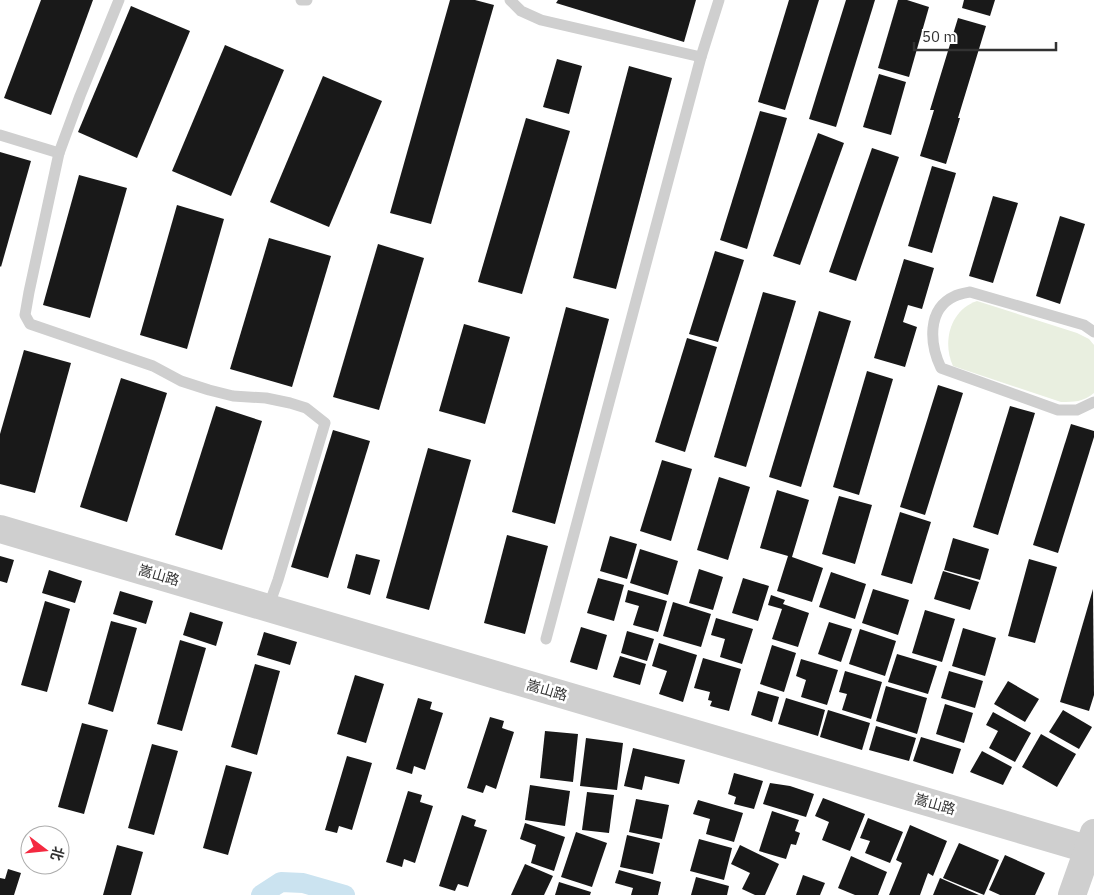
<svg xmlns="http://www.w3.org/2000/svg" width="1094" height="895" font-family="'IBM Plex Sans','Noto Sans SC',sans-serif">
	<rect width="100%" height="100%" fill="#fff"/>
	<path fill="#e9efe0" d="M977,301l100,32 12,6 5,6v48c-11,9 -20,9 -33,9l-108,-36c-11,-24 -3,-56 24,-65z"/>
	<g fill="none" stroke-linecap="round" stroke-linejoin="round">
		<path stroke="#cbe3f0" stroke-width="20" d="M261,895l20,-13 22,1 42,12"/>
	</g>
	<g fill="#191919">
		<path d="M41,0h52l-42,115 -47,-17z"/>
		<path d="M450,0h25l19,5 -63,219 -41,-11z"/>
		<path d="M558,0h138l-12,42 -128,-39z"/>
		<path d="M789,0h30l-34,110 -27,-8z"/>
		<path d="M846,0h29l-39,127 -27,-8z"/>
		<path d="M898,0h9l22,7 -20,70 -31,-9z"/>
		<path d="M964,0h31l-5,16 -28,-8z"/>
		<path d="M131,6l59,25 -53,127 -59,-26z"/>
		<path d="M958,18l28,8 -28,92h2l-14,46 -26,-8 14,-46h-4z"/>
		<path d="M225,45l59,25 -53,126 -59,-25z"/>
		<path d="M557,59l25,7 -13,48 -26,-7z"/>
		<path d="M629,66l43,12 -56,211 -43,-11z"/>
		<path d="M879,74l27,8 -15,53 -28,-8z"/>
		<path d="M323,76l59,25 -53,126 -59,-25z"/>
		<path d="M760,111l27,7 -40,131 -27,-9z"/>
		<path d="M526,118l44,13 -48,163 -44,-12z"/>
		<path d="M818,133l26,10 -44,122 -27,-9z"/>
		<path d="M872,148l27,9 -43,124 -27,-9z"/>
		<path d="M0,152l31,9 -30,106 -1,-1z"/>
		<path d="M932,166l24,7 -24,80 -24,-7z"/>
		<path d="M79,175l48,13 -37,130 -47,-13z"/>
		<path d="M993,196l25,7 -25,80 -24,-7z"/>
		<path d="M177,205l47,14 -37,130 -47,-14z"/>
		<path d="M1060,216l25,8 -25,80 -24,-8z"/>
		<path d="M269,238l62,18 -39,131 -62,-18z"/>
		<path d="M378,244l46,14 -45,152 -46,-13z"/>
		<path d="M715,251l29,9 -26,82 -29,-8z"/>
		<path d="M904,259l30,9 -12,41 -14,-4 -5,17 14,5 -12,40 -31,-9z"/>
		<path d="M763,292l33,9 -50,166 -32,-10z"/>
		<path d="M566,307l43,12 -54,205 -43,-12z"/>
		<path d="M819,311l32,10 -50,166 -32,-10z"/>
		<path d="M464,324l46,13 -25,87 -46,-13z"/>
		<path d="M687,338l30,9 -32,105 -30,-10z"/>
		<path d="M24,350l47,13 -36,130 -35,-9v-50z"/>
		<path d="M867,371l26,8 -34,116 -26,-8z"/>
		<path d="M121,378l46,15 -40,129 -47,-15z"/>
		<path d="M938,385l25,8 -38,122 -25,-8z"/>
		<path d="M216,406l46,15 -40,129 -47,-15z"/>
		<path d="M1010,406l25,7 -37,122 -25,-8z"/>
		<path d="M1071,424l23,7v6l-36,116 -25,-8z"/>
		<path d="M333,430l37,11 -42,137 -37,-11z"/>
		<path d="M428,448l43,12 -42,150 -43,-12z"/>
		<path d="M662,460l30,9 -21,72 -31,-10z"/>
		<path d="M719,477l31,10 -22,73 -31,-10z"/>
		<path d="M777,490l32,10 -17,57 31,11 -11,34 -35,-11 11,-35 -28,-8z"/>
		<path d="M839,496l33,9 -17,59 -33,-10z"/>
		<path d="M900,512l31,10 -19,62 -31,-9z"/>
		<path d="M507,535l41,11 -23,88 -41,-11z"/>
		<path d="M610,536l27,8 -10,35 -27,-8z"/>
		<path d="M953,538l36,11 -9,31 -36,-10z"/>
		<path d="M640,549l38,12 -10,34 -38,-12z"/>
		<path d="M356,554l24,6 -10,35 -23,-7z"/>
		<path d="M0,556l14,4 -7,23 -7,-2z"/>
		<path d="M1029,559l28,8 -22,76 -27,-7z"/>
		<path d="M699,569l24,8 -10,33 -24,-7z"/>
		<path d="M49,570l33,11 -7,22 -33,-10z"/>
		<path d="M943,571l36,11 -9,28 -36,-11z"/>
		<path d="M831,572l35,12 -11,35 -36,-12z"/>
		<path d="M598,578l26,7 -10,36 -27,-8z"/>
		<path d="M743,578l26,8 -11,35 -26,-8z"/>
		<path d="M873,589l36,11 -11,35 -36,-12z"/>
		<path d="M1093,589l1,106 -5,16 -29,-9z"/>
		<path d="M628,590l39,11 -9,31 -25,-7 6,-19 -14,-4z"/>
		<path d="M120,591l33,10 -7,23 -33,-10z"/>
		<path d="M771,595l14,5 -2,4 26,9 -11,34 -26,-8 10,-30 -14,-4z"/>
		<path d="M45,601l25,8 -23,83 -26,-7z"/>
		<path d="M673,602l38,12 -10,33 -38,-11z"/>
		<path d="M925,610l30,9 -13,43 -30,-9z"/>
		<path d="M190,612l33,10 -7,24 -33,-11z"/>
		<path d="M716,618l37,11 -11,35 -22,-7 5,-18 -14,-4z"/>
		<path d="M111,621l26,7 -24,84 -25,-8z"/>
		<path d="M829,622l23,7 -11,33 -23,-8z"/>
		<path d="M581,627l26,8 -10,35 -27,-8z"/>
		<path d="M963,628l33,10 -11,38 -33,-10z"/>
		<path d="M860,629l36,12 -11,35 -36,-12z"/>
		<path d="M627,631l27,8 -7,22 -26,-8z"/>
		<path d="M264,632l33,10 -7,23 -33,-10z"/>
		<path d="M180,640l26,8 -24,83 -25,-7z"/>
		<path d="M659,643l38,12 -14,47 -24,-8 8,-23 -15,-5z"/>
		<path d="M772,645l24,8 -12,39 -24,-8z"/>
		<path d="M897,654l40,12 -9,28 -40,-12z"/>
		<path d="M620,656l26,8 -6,21 -27,-8z"/>
		<path d="M703,658l38,11 -12,42 -19,-5 2,-5 -4,-1 2,-8 -16,-4z"/>
		<path d="M801,659l37,11 -11,35 -26,-8 5,-17 -10,-4z"/>
		<path d="M255,664l25,7 -23,84 -26,-8z"/>
		<path d="M845,671l37,11 -11,37 -29,-9 5,-16 -8,-2z"/>
		<path d="M949,671l34,10 -8,27 -34,-10z"/>
		<path d="M355,675l29,9 -18,59 -29,-9z"/>
		<path d="M1008,681l31,18 -14,23 -31,-18z"/>
		<path d="M886,686l41,12 -10,36 -41,-13z"/>
		<path d="M758,691l21,6 -7,25 -21,-7z"/>
		<path d="M418,698l14,4 -2,7 13,4 -18,57 -11,-4 -2,8 -16,-5z"/>
		<path d="M786,698l39,12 -7,26 -40,-12z"/>
		<path d="M945,704l28,9 -9,30 -28,-9z"/>
		<path d="M828,710l42,13 -8,27 -42,-13z"/>
		<path d="M1063,710l29,17 -13,22 -30,-17z"/>
		<path d="M993,712l38,21 -16,29 -26,-14 9,-17 -12,-6z"/>
		<path d="M490,717l14,4 -2,7 12,4 -18,57 -10,-4 -3,8 -16,-5z"/>
		<path d="M82,723l26,7 -24,84 -26,-7z"/>
		<path d="M876,726l40,12 -7,23 -40,-11z"/>
		<path d="M545,731l33,3 -5,48 -33,-4z"/>
		<path d="M1041,734l35,20 -19,33 -35,-20z"/>
		<path d="M921,737l40,12 -8,25 -40,-13z"/>
		<path d="M586,738l37,5 -6,47 -37,-4z"/>
		<path d="M152,744l26,7 -24,84 -26,-7z"/>
		<path d="M633,748l52,12 -6,24 -34,-8 -3,14 -18,-4z"/>
		<path d="M982,751l30,16 -9,18 -33,-13z"/>
		<path d="M347,756l25,7 -20,67 -13,-4 -2,7 -12,-3z"/>
		<path d="M226,765l26,7 -24,83 -25,-7z"/>
		<path d="M734,773l29,8 -9,28 -20,-5 2,-7 -8,-3z"/>
		<path d="M770,783l20,3 24,8 -8,23 -43,-13z"/>
		<path d="M530,785l40,6 -5,35 -40,-6z"/>
		<path d="M408,791l14,4 -2,7 13,4 -18,57 -11,-4 -2,8 -16,-5z"/>
		<path d="M587,792l27,3 -5,38 -27,-3z"/>
		<path d="M823,798l42,16 -15,37 -28,-11 7,-18 -14,-6z"/>
		<path d="M636,799l33,6 -7,34 -33,-7z"/>
		<path d="M698,800l45,13 -9,29 -28,-8 4,-15 -17,-5z"/>
		<path d="M772,811l27,9 -4,11 5,2 -4,12 -5,-1 -5,15 -27,-8z"/>
		<path d="M462,815l14,5 -2,6 13,4 -19,57 -10,-3 -3,7 -16,-5z"/>
		<path d="M868,818l35,14 -13,31 -25,-10 5,-12 -10,-3z"/>
		<path d="M525,823l40,14 -11,34 -23,-8 5,-18 -16,-6z"/>
		<path d="M910,825l37,16 -14,35 -5,-3 -8,22h-31l13,-32 -6,-3z"/>
		<path d="M576,832l31,11 -15,44 -31,-10z"/>
		<path d="M627,835l33,8 -7,31 -33,-7z"/>
		<path d="M699,839l33,9 -8,32 -34,-9z"/>
		<path d="M959,843l40,17 -15,35 -41,-17z"/>
		<path d="M117,845l26,7 -12,43h-28z"/>
		<path d="M740,845l39,19 -14,31h-10l-13,-6 8,-16 -19,-9z"/>
		<path d="M1005,855l40,18 -10,22h-35l-11,-5z"/>
		<path d="M851,856l36,16 -9,23h-23l-17,-7z"/>
		<path d="M525,864l28,12 -9,19h-33z"/>
		<path d="M8,869l13,4 -7,22h-14v-17l5,1z"/>
		<path d="M619,870l42,12 -3,13h-27l2,-7 -18,-5z"/>
		<path d="M803,875l22,8 -5,12h-24z"/>
		<path d="M696,877l33,9 -2,9h-36z"/>
		<path d="M940,878l39,17h-46z"/>
		<path d="M559,882l32,10 -1,3h-35z"/>
	</g>
	<g fill="none" stroke-linecap="round" stroke-linejoin="round">
		<g stroke="#cfcfcf" stroke-width="11">
			<path d="M301,0h6"/>
			<path d="M510,0l11,11 20,9 160,37"/>
			<path d="M0,135l59,18 21,-57 39,-96"/>
			<path d="M59,153l-30,139 -4,23 5,9 123,42 28,15 28,9 24,6 33,2 24,5 16,5 19,15 -47,157 -10,28"/>
			<path d="M1094,332l-10,-7 -114,-33c-5,1 -11,2 -15,4 -29,13 -25,49 -14,72l117,42h19l17,-8"/>
			<path d="M546,639l155,-582 18,-57"/>
		</g>
		<g stroke="#cfcfcf" stroke-width="28">
			<path d="M0,529l1094,322"/>
			<path d="M1072,895l22,-62"/>
		</g>
	</g>
	<g text-anchor="middle" dominant-baseline="central" stroke-width="5" stroke-linejoin="round" paint-order="stroke">
		<g font-size="14" fill="#323232" stroke="#fff">
			<text transform="translate(159 575) rotate(16)">嵩山路</text>
			<text transform="translate(547 690) rotate(16)">嵩山路</text>
			<text transform="translate(935 804) rotate(16)">嵩山路</text>
		</g>
	</g>
	<g transform="translate(45 850) rotate(106)"><circle r="24" fill="#ffffff" stroke="#adadad"/>
	<path d="M0-4L9 19L0 12L-9 19Z" fill="#f42940"/>
	<text y="-8" font-size="14" font-weight="bold" text-anchor="middle" fill="#323232">北</text>
	</g>
	<path d="M914 42v8h142v-8" fill="none" stroke="#323232" stroke-width="2.5"/>
	<text x="922" y="42" font-size="15" fill="#323232" stroke="#ffffff" stroke-width="4" paint-order="stroke">50 m</text>
</svg>
